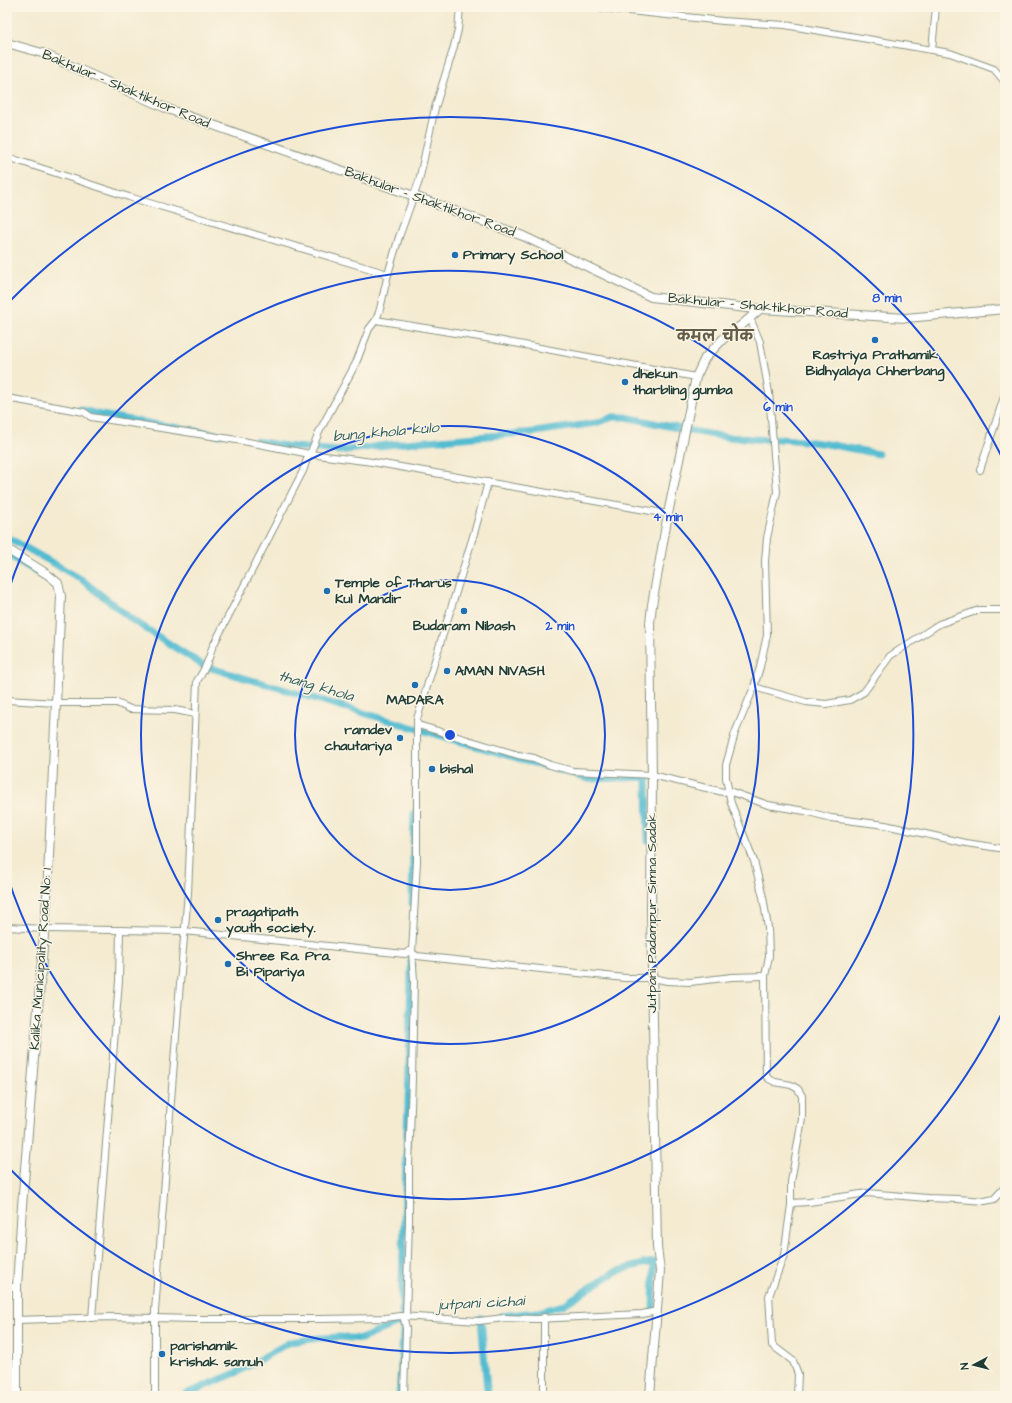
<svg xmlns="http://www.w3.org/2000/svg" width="1012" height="1403" font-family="'Architects Daughter','Playpen Sans Deva',sans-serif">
	<rect width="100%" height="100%" fill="#fcf5e5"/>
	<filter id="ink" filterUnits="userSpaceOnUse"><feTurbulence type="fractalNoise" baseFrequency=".025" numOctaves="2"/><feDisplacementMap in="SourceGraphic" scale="8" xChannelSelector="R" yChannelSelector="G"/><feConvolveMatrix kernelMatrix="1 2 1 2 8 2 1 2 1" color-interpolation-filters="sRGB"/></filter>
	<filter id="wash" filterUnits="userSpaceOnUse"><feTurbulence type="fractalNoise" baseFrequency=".012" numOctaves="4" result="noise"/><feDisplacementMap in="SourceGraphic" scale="16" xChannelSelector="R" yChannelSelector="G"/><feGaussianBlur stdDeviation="0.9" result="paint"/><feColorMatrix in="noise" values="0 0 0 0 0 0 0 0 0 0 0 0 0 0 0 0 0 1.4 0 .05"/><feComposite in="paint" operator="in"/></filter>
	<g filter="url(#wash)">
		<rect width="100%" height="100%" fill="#f4ebd1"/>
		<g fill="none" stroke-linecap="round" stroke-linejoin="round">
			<g stroke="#53bcd1" stroke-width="7">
				<path d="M80,409l21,6 120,20"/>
				<path d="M777,439c34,1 68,8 101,15"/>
				<path d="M257,441l27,5 55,5 65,-8 131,-11 61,-9 17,-6h13l65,14 35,6 43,3"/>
				<path d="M7,537l74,42 53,42 70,45 384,113 62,-2"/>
				<path d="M7,554l41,25"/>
				<path d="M647,778l1,63"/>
				<path d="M412,903l2,-90"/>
				<path d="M501,1316l37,-4 25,-7 52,-33 27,-8 12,-2 -1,49"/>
				<path d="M481,1318l6,71 2,7"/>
				<path d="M181,1396l57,-24 52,-30 29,-4 21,-1 21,2 46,-20"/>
				<path d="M399,1396l5,-77 -2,-6v-30l7,-209 2,-113"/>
			</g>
		</g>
	</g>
	<g filter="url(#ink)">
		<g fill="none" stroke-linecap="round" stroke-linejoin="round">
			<defs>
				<g id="minor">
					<path d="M592,7l131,14 62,4 165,28 44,16 11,13"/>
					<path d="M932,50l4,-43"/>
					<path d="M7,157l122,40 259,77"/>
					<path d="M750,318l10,24 9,51 8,99 -10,46 -2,23 2,74 -7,32 -6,20 -19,46 -9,32v13l5,25 23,58 9,36 5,31 1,28 -4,20 1,100 3,3 6,3 16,3 7,4 4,7v23l-11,63v23l-7,50 -15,41 3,49 21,16 5,13 -1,22"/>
					<path d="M376,320l116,19 204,38"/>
					<path d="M7,398l77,14 7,5 152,24 67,13 62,8 296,52"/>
					<path d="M980,470l25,-76"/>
					<path d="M754,687l52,15 20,2 24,-4 14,-8 26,-36 49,-32 40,-14h26"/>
					<path d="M7,700l49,3h61l13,6 45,1 20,4"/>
					<path d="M418,725l100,30 16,3 16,7 23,6 79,4 71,17 6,-1 39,14 37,6 26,7 54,7 81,18 39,6"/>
					<path d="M7,927l38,2 139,2 221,23 4,-3 8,5 208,22h28l14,3 23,1 42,-5 33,-1"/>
					<path d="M791,1203l18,-1 58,-9 60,5 31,1 27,2 9,-2 11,-12"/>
					<path d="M7,1287h10"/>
					<path d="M92,1318l27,-337 1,-51"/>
					<path d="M16,1320l97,-3 81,2h122l69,-1 15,-2 79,5 25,-3 32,1 106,-5 15,-3"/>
					<path d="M155,1396v-85l25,-328 8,-90 9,-212c7,-10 12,-21 15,-33l91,-177 5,-15 2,-2 9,-22 37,-69 13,-34 7,-9 4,-11 8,-35 11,-37 20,-56 16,-73 18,-58 5,-20 2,-23"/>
					<path d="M404,1396l2,-68 -2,-9 2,-3 3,-93v-58l3,-86 2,-99 -2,-28 5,-91v-142l58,-189 13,-48"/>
					<path d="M544,1396v-79"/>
				</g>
				<g id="tertiary">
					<path d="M7,43l35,10 126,56 246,87 109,40 128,61 96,11 159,10 99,-9"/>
					<path d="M7,549l40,25 11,9 3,13 -14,302 -25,308 -5,81v109"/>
					<path d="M650,1396l10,-125 -3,-24 -6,-337 1,-131 -2,-156 2,-18 16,-91 28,-137 9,-19 18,-19 20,-15 17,-15"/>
				</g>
			</defs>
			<use href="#minor" stroke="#8a9482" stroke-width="8"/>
			<use href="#tertiary" stroke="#8a9482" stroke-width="10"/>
			<use href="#minor" stroke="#fff" stroke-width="6"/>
			<use href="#tertiary" stroke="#fff" stroke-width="8"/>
		</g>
	</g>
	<g fill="none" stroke="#1d4ed8" stroke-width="2">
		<circle cx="450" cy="735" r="155"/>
		<circle cx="450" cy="735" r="309"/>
		<path d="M7 595A464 464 0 1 1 7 875"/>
		<path d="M1003 1011A618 618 0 0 1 9 1168M9 302A618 618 0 0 1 1003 459"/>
	</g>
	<g fill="#1f6fb2" stroke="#fcf5e5" stroke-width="1.5">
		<circle cx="455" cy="255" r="4"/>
		<circle cx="875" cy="340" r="4"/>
		<circle cx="625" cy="382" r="4"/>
		<circle cx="327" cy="591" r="4"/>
		<circle cx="464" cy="611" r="4"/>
		<circle cx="447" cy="671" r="4"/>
		<circle cx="415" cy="685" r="4"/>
		<circle cx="400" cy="738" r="4"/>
		<circle cx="432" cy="769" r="4"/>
		<circle cx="218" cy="920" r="4"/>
		<circle cx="228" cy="964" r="4"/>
		<circle cx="162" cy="1354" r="4"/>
	</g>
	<g text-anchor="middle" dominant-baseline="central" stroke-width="3" stroke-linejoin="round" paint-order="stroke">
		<g font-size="14" fill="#1f3d34" stroke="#fcf5e5">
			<text transform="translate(126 89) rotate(23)">Bakhular - Shaktikhor Road</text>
			<text transform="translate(430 202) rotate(20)">Bakhular - Shaktikhor Road</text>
			<text transform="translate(758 306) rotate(5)">Bakhular - Shaktikhor Road</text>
			<text transform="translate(652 913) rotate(-90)">Jutpani Padampur Simna Sadak</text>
			<text transform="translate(41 959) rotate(-86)">Kalika Municipality Road No: 1</text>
		</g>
		<g font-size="14" font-weight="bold" fill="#1f3d34" stroke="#fcf5e5" text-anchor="start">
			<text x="463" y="255">Primary School</text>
			<text x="875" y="355" text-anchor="middle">Rastriya Prathamik<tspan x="875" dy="16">Bidhyalaya Chherbang</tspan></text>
			<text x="633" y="374">dhekun<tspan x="633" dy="16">tharbling gumba</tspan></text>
			<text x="335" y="583">Temple of Tharus<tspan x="335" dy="16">Kul Mandir</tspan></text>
			<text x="464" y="626" text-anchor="middle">Budaram Nibash</text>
			<text x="455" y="671">AMAN NIVASH</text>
			<text x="415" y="700" text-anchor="middle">MADARA</text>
			<text x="392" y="730" text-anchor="end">ramdev<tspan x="392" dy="16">chautariya</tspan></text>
			<text x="440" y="769">bishal</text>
			<text x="226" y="912">pragatipath<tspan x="226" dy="16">youth society.</tspan></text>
			<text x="236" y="956">Shree Ra. Pra.<tspan x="236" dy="16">Bi Pipariya</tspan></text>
			<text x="170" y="1346">parishamik<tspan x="170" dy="16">krishak samuh</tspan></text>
		</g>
		<g font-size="15" font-weight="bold" fill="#625e47" stroke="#fcf5e5">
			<text x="715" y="336">कमल चोक</text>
		</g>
		<g font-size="15" font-style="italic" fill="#2c5d5b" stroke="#fcf5e5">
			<text transform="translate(386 432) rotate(-5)">bung khola kulo</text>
			<text transform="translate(316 686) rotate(16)">thang khola</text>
			<text transform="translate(481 1303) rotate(-3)">jutpani cichai</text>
		</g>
	</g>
	<circle cx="450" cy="735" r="6" fill="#1d4ed8" stroke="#fcf5e5" stroke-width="2"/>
	<g font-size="12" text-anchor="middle" font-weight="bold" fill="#1d4ed8" stroke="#fcf5e5" stroke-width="3" stroke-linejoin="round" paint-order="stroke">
		<text x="887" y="302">8 min</text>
		<text x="778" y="411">6 min</text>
		<text x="668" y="521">4 min</text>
		<text x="560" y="630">2 min</text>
	</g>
	<rect width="1012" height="1403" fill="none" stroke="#fcf5e5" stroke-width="24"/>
	<g transform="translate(974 1365) rotate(263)" stroke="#fcf5e5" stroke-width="3" paint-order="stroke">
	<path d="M0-3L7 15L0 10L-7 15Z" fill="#1f3d34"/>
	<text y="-6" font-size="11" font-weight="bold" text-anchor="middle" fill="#1f3d34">N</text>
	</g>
</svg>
